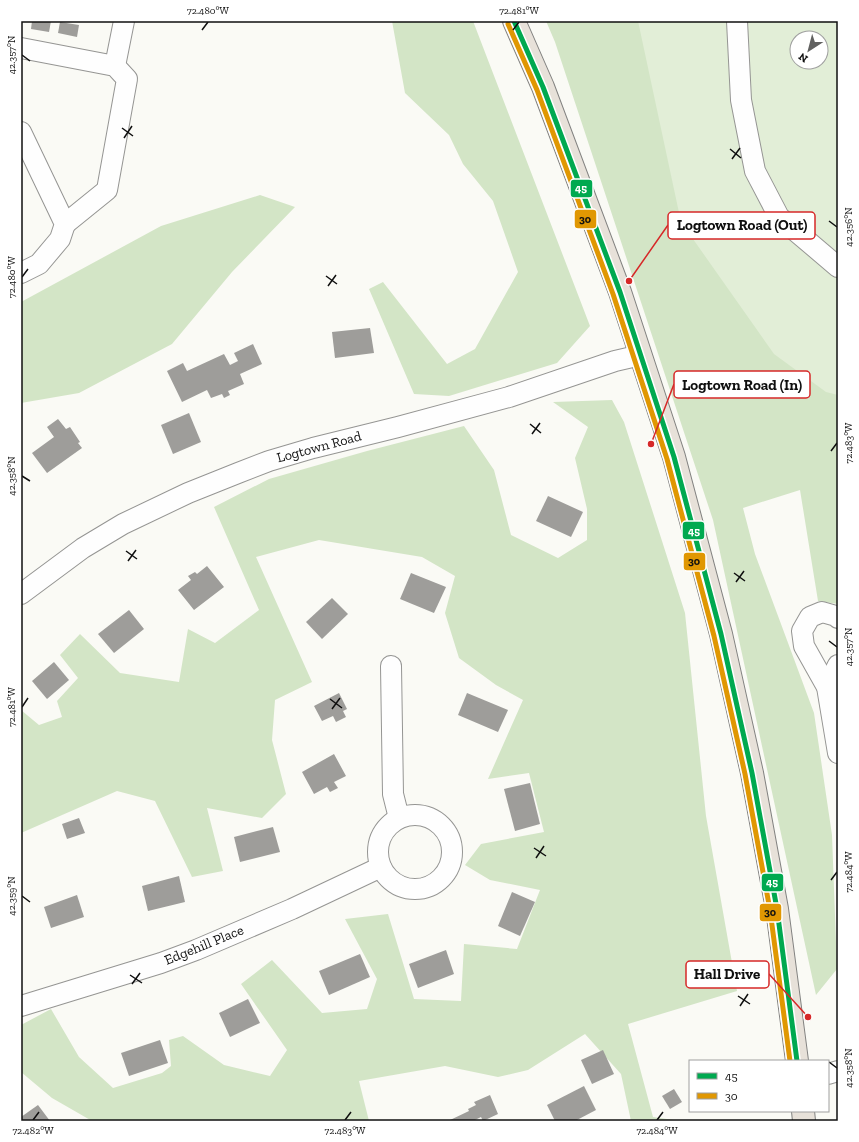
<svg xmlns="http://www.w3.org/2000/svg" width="859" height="1142" font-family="'Zilla Slab',serif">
	<rect width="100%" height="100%" fill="#fafaf5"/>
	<path fill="#e2eed7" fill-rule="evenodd" d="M611,21h227v436l-83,44zM797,38h24v24h-24z"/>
	<g fill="#d3e5c6">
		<path d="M392,21h81l117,305 -33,37 -108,33 -35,-2 -45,-105 14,-7 64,82 28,-15 43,-77 -25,-71 -30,-37 -14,-29 -44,-42z"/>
		<path d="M546,21h92l43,201 93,132 52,38 12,3v209l-20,-3 -18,-111 -57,18 12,46 59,159 18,122 5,134 -21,26 -103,-475 -158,-478z"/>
		<path d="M260,195l35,12 -63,65 -60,72 -93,49 -58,10v-101l140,-76z"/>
		<path d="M612,400l12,22 61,191 21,203 31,175 -109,33 25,93 28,4h-50l-10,-47 -36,-40 -57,36 -30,7 -53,-11 -86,15 10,40h-277l-40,-23 -31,-26v-47l30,-16 28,48 34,31 49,-15 9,-7 -2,-26 14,-4 41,29 46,11 17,-26 -46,-66 31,-24 50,53 45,-4 10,-30 -32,-60 43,-5 26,85 47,2 3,-57 53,5 23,-59 -50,-10 -25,-15 16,-21 63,-12 -15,-59 -41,6 35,-79 -27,-15 -37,-27 -14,-45 10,-37 -33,-19 -103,-17 -63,17 56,125 -37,18 -3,40 14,54 -24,24 -55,-10 16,63 -31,6 -37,-76 -38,-10 -96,42v-123l18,15 23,-8 -5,-16 21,-23 -18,-23 20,-21 40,39 59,9 9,-53 27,14 44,-33 -45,-103 55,-28 98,-28 97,-25 30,44 17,65 47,23 29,-18v-31l-12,-51 13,-31 -35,-25z"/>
	</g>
	<g fill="#9e9d9a">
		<path d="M32,21h19l-2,11 -18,-3z"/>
		<path d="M60,22l19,3 -2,12 -19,-4z"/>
		<path d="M370,328l4,25 -39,5 -3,-26z"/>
		<path d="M253,344l9,20 -22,10 4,10 -16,7 2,4 -6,3 -2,-4 -11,4 -4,-8 -25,12 -15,-31 16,-8 4,8 37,-17 6,11 8,-4 -4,-8z"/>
		<path d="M189,413l12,29 -28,12 -12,-29z"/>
		<path d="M58,419l8,10 4,-2 10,15 -2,1 4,5 -35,25 -15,-20 22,-16 -7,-10z"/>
		<path d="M548,496l35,16 -12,25 -35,-16z"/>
		<path d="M207,566l17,21 -30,23 -16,-20 13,-10 -3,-4 7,-4 2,2z"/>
		<path d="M411,573l35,14 -12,26 -34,-14z"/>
		<path d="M332,598l16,16 -26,25 -16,-17z"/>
		<path d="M129,610l15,19 -30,24 -16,-19z"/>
		<path d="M54,662l15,18 -22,19 -15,-18z"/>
		<path d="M339,693l8,16 -4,2 3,6 -10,5 -3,-6 -11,5 -8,-15z"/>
		<path d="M467,693l41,17 -10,22 -40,-17z"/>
		<path d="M334,754l12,22 -12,6 4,6 -8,4 -3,-5 -13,7 -12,-22z"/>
		<path d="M530,783l10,41 -25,7 -11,-42z"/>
		<path d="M79,818l6,15 -18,6 -5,-15z"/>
		<path d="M273,827l7,25 -40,10 -6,-25z"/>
		<path d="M179,876l6,26 -37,9 -6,-25z"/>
		<path d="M512,892l23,10 -15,34 -22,-10z"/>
		<path d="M77,895l7,22 -33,11 -7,-21z"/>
		<path d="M446,950l8,24 -36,14 -9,-24z"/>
		<path d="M360,954l10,23 -41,18 -10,-24z"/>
		<path d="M248,999l12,24 -30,14 -11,-24z"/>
		<path d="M160,1040l8,23 -39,13 -8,-23z"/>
		<path d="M603,1050l11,24 -22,10 -11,-24z"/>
		<path d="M584,1086l12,24 -21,11h-20l-8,-16z"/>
		<path d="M674,1089l8,13 -12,7 -8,-13z"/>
		<path d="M490,1095l8,19 -15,7 -2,-4 -8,4h-25l21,-10 -1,-2 8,-4 -2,-3z"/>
		<path d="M38,1105l12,16h-29v-4z"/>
	</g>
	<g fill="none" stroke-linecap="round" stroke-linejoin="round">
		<defs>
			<g id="minor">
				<path d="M737,21l4,79 14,71 24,46 59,50"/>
				<path d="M21,48l94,18 12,13 -20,111 -42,34"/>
				<path d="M115,66l9,-45"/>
				<path d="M21,132l44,92 -5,15 -21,25 -18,9"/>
				<path d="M21,594l62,-46 40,-24 65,-31 50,-20 31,-12 44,-13 85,-21 111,-30 106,-36 26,-6"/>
				<path d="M838,618l-2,-2 -14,-4 -12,5 -8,14 2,15 23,41 11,66"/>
				<path d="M391,666l2,128 6,24"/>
				<path d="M827,687l11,-22"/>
				<circle cx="415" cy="852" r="37"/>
				<path d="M21,1006l140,-43 35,-13 96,-41 89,-42"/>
				<path d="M828,1074l10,-3"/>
			</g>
			<g id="highway">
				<path d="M514,21l29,66 77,205 54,165 47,177 31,139 25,136 20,152"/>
				<path d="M803,1111l1,10"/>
			</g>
		</defs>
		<use href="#minor" stroke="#959593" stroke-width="22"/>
		<use href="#highway" stroke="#828280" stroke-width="24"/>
		<use href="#minor" stroke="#fefefe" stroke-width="20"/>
		<use href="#highway" stroke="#e7e1d9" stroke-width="22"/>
		<defs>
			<path id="bus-1" d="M514,21l29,66 77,205 54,165 47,177 31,139 25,136 20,152"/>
			<path id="bus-2" d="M508,24l29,66 76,204 54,165 47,177 31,138 25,136 20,151"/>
		</defs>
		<use href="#bus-1" stroke="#fff" stroke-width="8"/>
		<use href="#bus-2" stroke="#fff" stroke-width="8"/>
		<use href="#bus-1" stroke="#00a950" stroke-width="5"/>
		<use href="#bus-2" stroke="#e09702" stroke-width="5"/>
	</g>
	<path fill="none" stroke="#0f0f0f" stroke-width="1.5" d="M202,30l6,-8M513,30l6,-8M22,55l8,6M122,128l11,8M124,138l8,-12M730,149l11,9M732,159l8,-11M829,221l8,6M326,276l11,8M22,277l6,-8M328,286l8,-11M530,424l11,9M532,434l8,-11M831,451l6,-8M22,476l8,5M126,551l11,8M128,561l8,-11M734,573l11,8M736,582l8,-11M829,641l8,6M330,699l12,9M22,707l6,-9M332,709l8,-11M534,848l12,8M536,858l8,-12M831,880l6,-8M22,896l8,6M130,975l12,8M132,984l8,-11M738,996l12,8M740,1006l8,-12M829,1062l8,6M33,1120l6,-8M345,1120l6,-8M657,1120l6,-8"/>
	<g text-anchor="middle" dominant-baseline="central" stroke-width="4" stroke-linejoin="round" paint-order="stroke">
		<g font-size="14" fill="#0f0f0f" stroke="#fff">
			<text transform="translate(319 447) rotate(-15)">Logtown Road</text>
			<text transform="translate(204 945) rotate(-22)">Edgehill Place</text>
		</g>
	</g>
	<path fill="none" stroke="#d62828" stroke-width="1.5" d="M629 281L668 225M651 444L674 384M808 1017L769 974"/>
	<g fill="#d62828" stroke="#fff" stroke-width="1.5">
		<circle cx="629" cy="281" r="4"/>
		<circle cx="651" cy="444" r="4"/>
		<circle cx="808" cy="1017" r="4"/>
	</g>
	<g fill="#fff" stroke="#d62828" stroke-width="1.5">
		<rect x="668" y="212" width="147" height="27" rx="4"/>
		<rect x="674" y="371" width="136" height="27" rx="4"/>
		<rect x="686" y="961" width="83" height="27" rx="4"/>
	</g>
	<g font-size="15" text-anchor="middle" font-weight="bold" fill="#0f0f0f">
		<text x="742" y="230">Logtown Road (Out)</text>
		<text x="742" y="390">Logtown Road (In)</text>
		<text x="727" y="979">Hall Drive</text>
	</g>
	<g stroke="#fff" stroke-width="1.5">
		<rect x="570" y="179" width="23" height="19" rx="4" fill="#00a950"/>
		<rect x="574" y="209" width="23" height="20" rx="4" fill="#e09702"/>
		<rect x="682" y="521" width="23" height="19" rx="4" fill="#00a950"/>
		<rect x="683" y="552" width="23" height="19" rx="4" fill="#e09702"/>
		<rect x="761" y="873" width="23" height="19" rx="4" fill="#00a950"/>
		<rect x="759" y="903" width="23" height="19" rx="4" fill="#e09702"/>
	</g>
	<g font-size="11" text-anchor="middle" font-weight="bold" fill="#fff">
		<text x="581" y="192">45</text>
		<text x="694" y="535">45</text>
		<text x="772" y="886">45</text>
	</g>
	<g font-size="11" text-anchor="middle" font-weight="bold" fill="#111">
		<text x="585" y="223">30</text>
		<text x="694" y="565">30</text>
		<text x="770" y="916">30</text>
	</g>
	<rect width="859" height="1142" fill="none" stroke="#ffffff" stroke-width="44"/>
	<rect x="689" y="1060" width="140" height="52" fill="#ffffff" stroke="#9f9f9f"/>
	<rect x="697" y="1073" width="20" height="6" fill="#00a950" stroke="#9f9f9f"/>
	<text x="725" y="1080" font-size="12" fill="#0f0f0f">45</text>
	<rect x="697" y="1093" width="20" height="6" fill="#e09702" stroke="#9f9f9f"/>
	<text x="725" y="1100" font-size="12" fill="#0f0f0f">30</text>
	<g transform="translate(809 50) rotate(216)"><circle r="19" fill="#ffffff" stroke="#9f9f9f"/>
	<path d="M0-3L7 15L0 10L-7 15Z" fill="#616160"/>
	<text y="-6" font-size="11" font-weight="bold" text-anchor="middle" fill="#0f0f0f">N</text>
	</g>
	<rect x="22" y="22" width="815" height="1098" fill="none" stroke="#0f0f0f" stroke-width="1.5"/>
	<g font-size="10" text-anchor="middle" fill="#0f0f0f">
		<text x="208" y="14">72.480°W</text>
		<text x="519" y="14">72.481°W</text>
		<text transform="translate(11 55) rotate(-90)" y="4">42.357°N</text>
		<text transform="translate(848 227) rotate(-90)" y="4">42.356°N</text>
		<text transform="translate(11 277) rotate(-90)" y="4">72.480°W</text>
		<text transform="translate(848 443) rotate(-90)" y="4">72.483°W</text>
		<text transform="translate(11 476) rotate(-90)" y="4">42.358°N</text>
		<text transform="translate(848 647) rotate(-90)" y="4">42.357°N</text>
		<text transform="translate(11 707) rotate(-90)" y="4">72.481°W</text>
		<text transform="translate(848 872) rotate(-90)" y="4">72.484°W</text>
		<text transform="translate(11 896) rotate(-90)" y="4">42.359°N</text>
		<text transform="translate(848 1068) rotate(-90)" y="4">42.358°N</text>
		<text x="33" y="1134">72.482°W</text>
		<text x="345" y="1134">72.483°W</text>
		<text x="657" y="1134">72.484°W</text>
	</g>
</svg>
